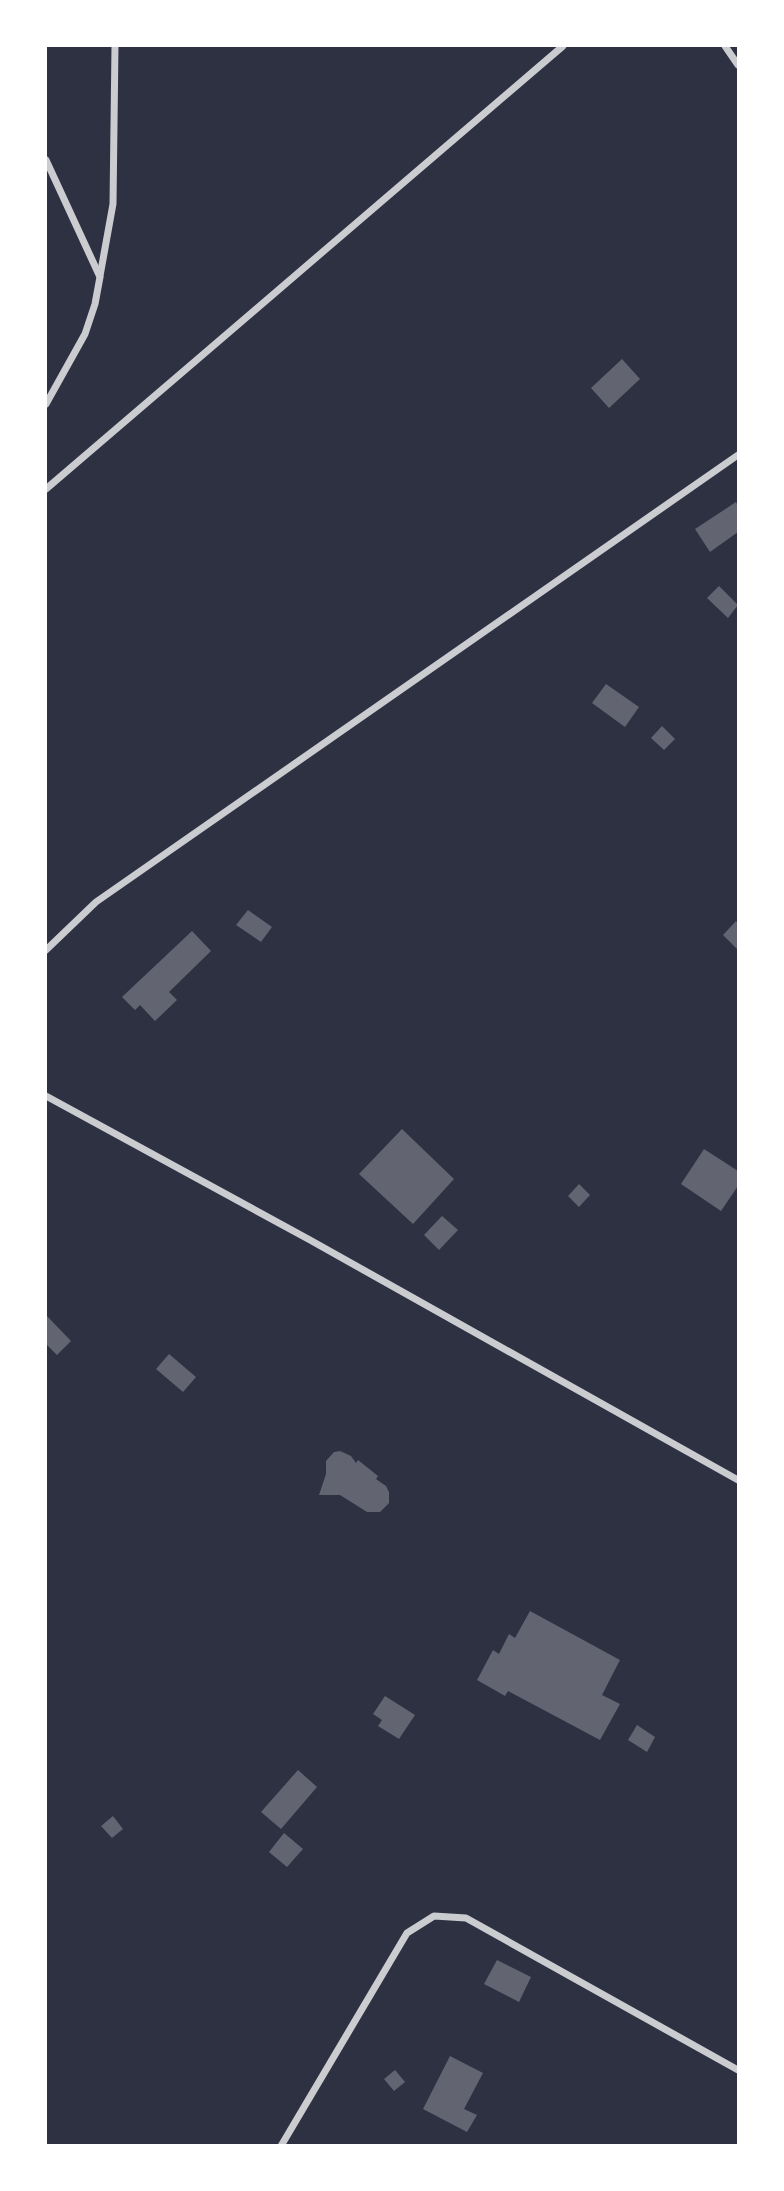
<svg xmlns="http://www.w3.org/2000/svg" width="784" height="2191" font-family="'Source Serif 4',serif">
	<rect width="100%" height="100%" fill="#2d3142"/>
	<g fill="#626471">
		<path d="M622,359l18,20 -31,29 -18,-20z"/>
		<path d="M736,502l2,4v26l-28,20 -15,-23z"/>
		<path d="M719,586l19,19 -10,13 -21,-20z"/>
		<path d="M606,684l33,23 -14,20 -33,-24z"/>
		<path d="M662,726l13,13 -11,11 -13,-12z"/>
		<path d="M248,910l24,17 -11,15 -25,-17z"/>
		<path d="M736,921l2,3 -1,25 -14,-14z"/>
		<path d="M192,931l19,20 -42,41 8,8 -22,21 -15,-16 -5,5 -13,-13z"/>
		<path d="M402,1129l52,50 -41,45 -54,-50z"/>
		<path d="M704,1149l34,22v15l-17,25 -40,-27z"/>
		<path d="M579,1184l11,11 -11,12 -11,-11z"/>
		<path d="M442,1216l16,14 -19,20 -15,-15z"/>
		<path d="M46,1315l25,26 -14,14 -11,-11z"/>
		<path d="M169,1354l27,23 -13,15 -27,-23z"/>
		<path d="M340,1451l11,5 5,7 2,-3 20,16 -2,3 10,7 3,6v11l-9,9h-13l-27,-17h-21l7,-21v-13l8,-9z"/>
		<path d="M530,1611l90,49 -18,35 18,9 -20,36 -92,-49 -3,5 -28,-16 16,-30 6,4 10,-20 6,4z"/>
		<path d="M385,1696l30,19 -16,24 -21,-13 4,-6 -9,-6z"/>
		<path d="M637,1725l18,12 -8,15 -19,-12z"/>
		<path d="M298,1770l19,17 -36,42 -20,-17z"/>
		<path d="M113,1816l10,13 -11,9 -11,-12z"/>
		<path d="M284,1833l19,16 -16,18 -18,-15z"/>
		<path d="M497,1960l34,17 -12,25 -35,-18z"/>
		<path d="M450,2056l33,17 -19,36 13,6 -10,17 -44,-23z"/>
		<path d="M395,2070l10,12 -11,9 -10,-12z"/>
	</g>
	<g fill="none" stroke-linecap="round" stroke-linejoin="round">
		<g stroke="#caccd0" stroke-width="7">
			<path d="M725,46l13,19"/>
			<path d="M46,160l54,117 -5,27 -10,30 -39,70"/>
			<path d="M100,276l13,-72 2,-158"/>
			<path d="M46,489l517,-443"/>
			<path d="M46,950l50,-48 642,-447"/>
			<path d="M46,1096l264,144 428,240"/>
			<path d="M281,2146l126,-213 27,-17 32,2 272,152"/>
		</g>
	</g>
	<rect width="784" height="2191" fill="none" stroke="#ffffff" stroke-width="94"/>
</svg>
